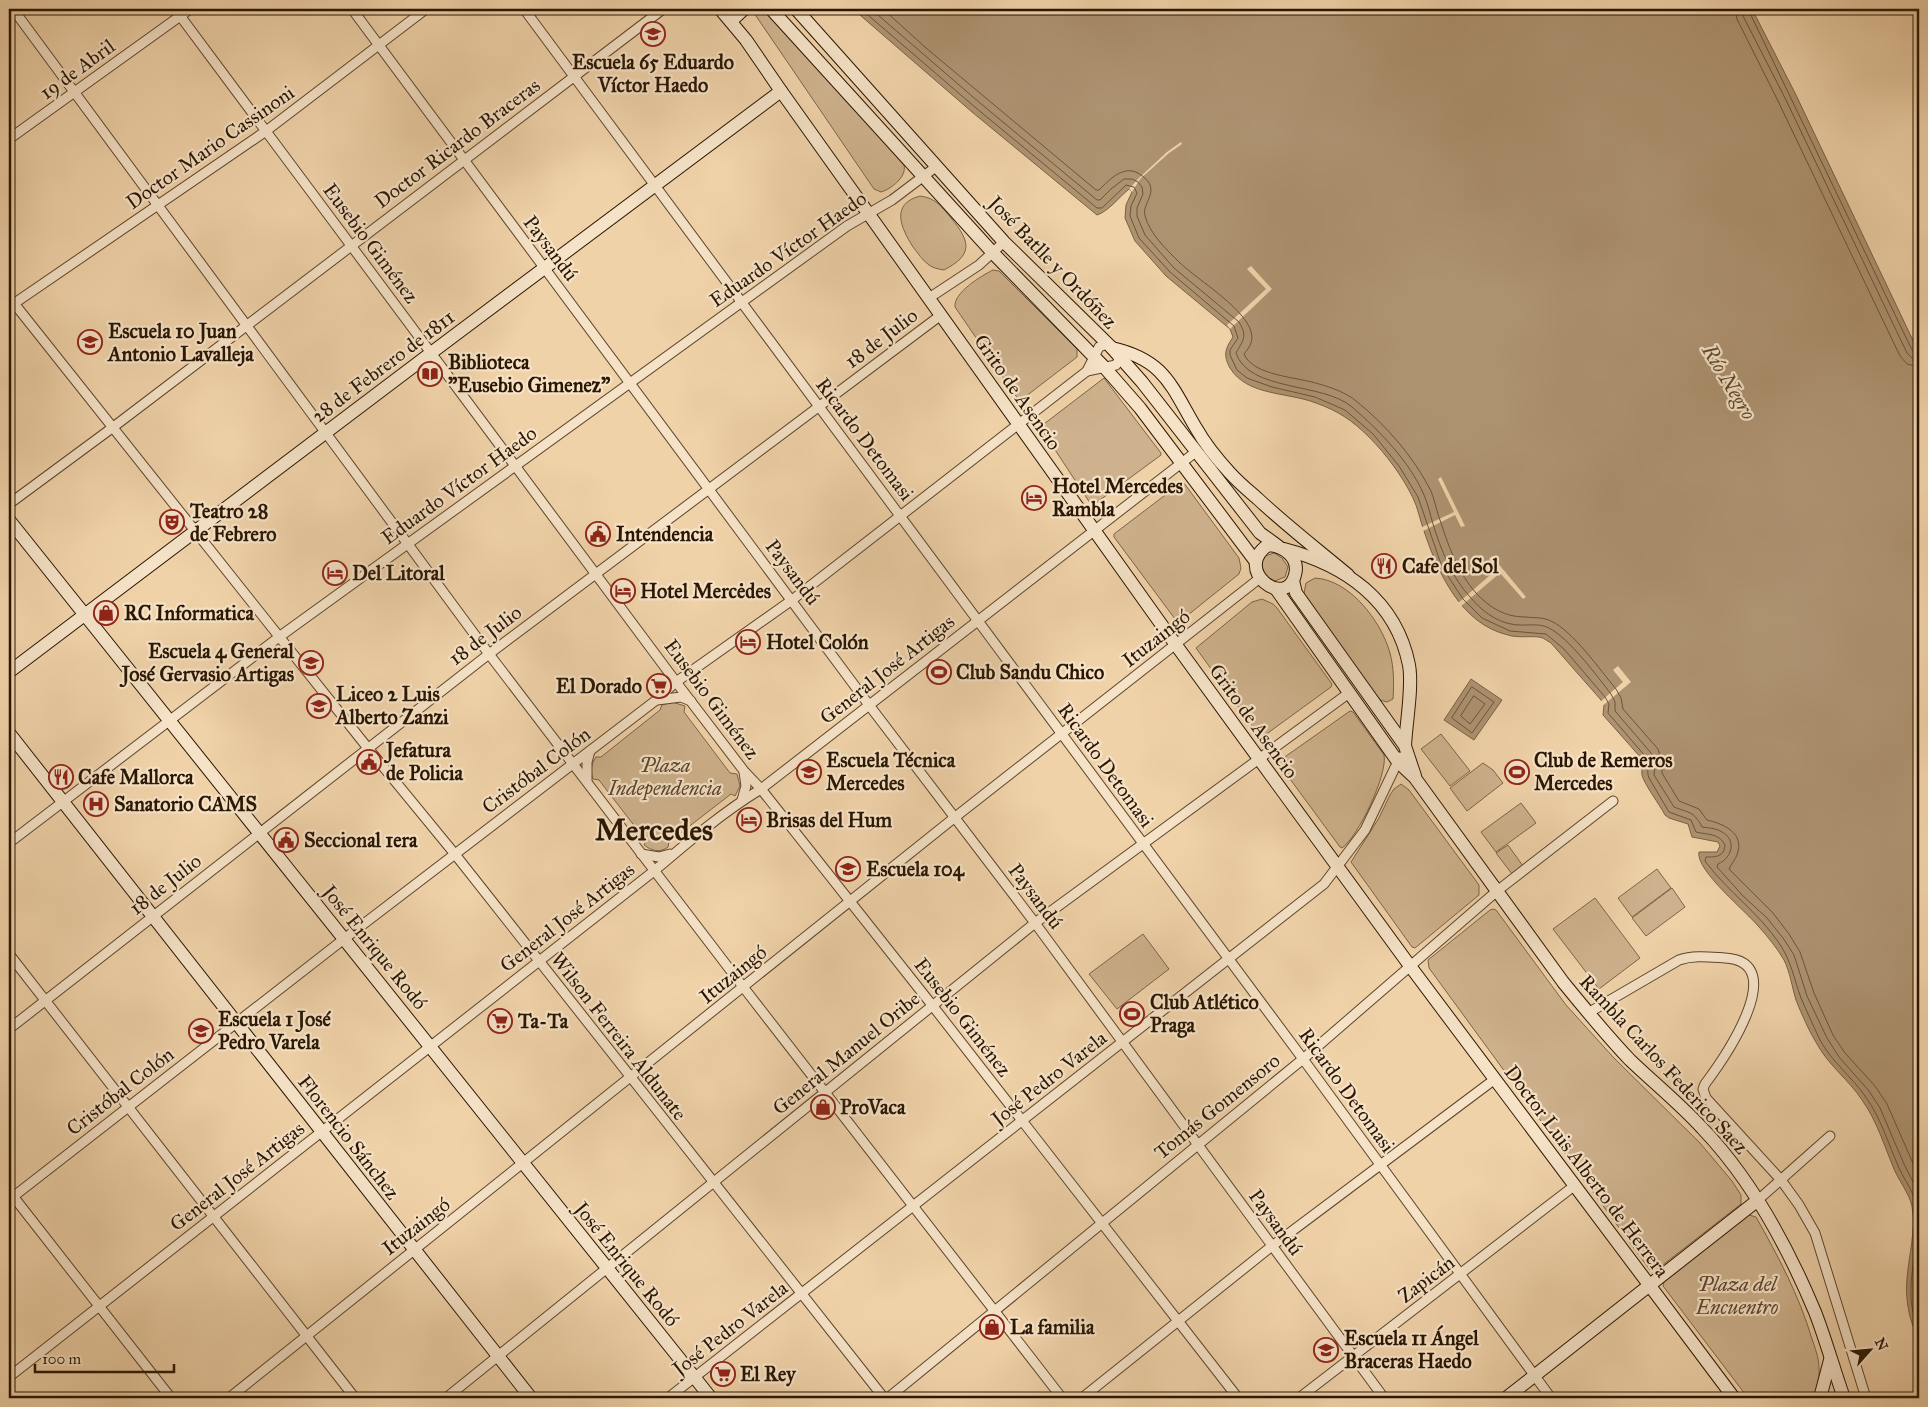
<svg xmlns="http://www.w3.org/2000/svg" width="1928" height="1407" font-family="'IM FELL Great Primer',serif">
	<rect width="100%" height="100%" fill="#f0d2a9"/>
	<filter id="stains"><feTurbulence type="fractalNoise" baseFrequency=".004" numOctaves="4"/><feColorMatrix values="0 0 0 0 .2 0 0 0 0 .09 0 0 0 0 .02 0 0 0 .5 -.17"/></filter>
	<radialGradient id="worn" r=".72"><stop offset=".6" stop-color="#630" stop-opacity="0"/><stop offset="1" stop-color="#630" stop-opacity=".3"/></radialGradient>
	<g fill="#ceb28d" stroke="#7c6448">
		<path d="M758,9h7l139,156c3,12 -13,24 -23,27l-7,-3 -118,-173v-6z"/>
		<path d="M920,196c16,2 22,11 31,22 20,24 22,37 -7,52 -6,-1 -11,-2 -15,-5 -7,-5 -11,-12 -16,-18 -12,-19 -23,-43 7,-51z"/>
		<path d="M993,270l6,1 78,78v8l-56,43 -3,-1 -63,-92c-2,-14 26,-31 38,-37z"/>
		<path d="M1104,378l57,75v2l-69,51 -52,-79z"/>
		<path d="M1181,483h3l55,75 2,10 -2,6 -61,49 -64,-86v-3z"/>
		<path d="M1274,553l8,5 6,9 -3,10 -10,4 -11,-6 -3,-13 4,-6z"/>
		<path d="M1315,578c35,2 66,43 75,75 4,15 4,30 3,46l-6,3 -7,-2 -75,-102 -1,-5 2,-10z"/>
		<path d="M1262,599l11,5 4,4 55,76 -1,3 -70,51 -65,-90 56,-46z"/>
		<path d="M672,702l13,4 -1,6 46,61 7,1 3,12 -5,10 -4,-2 -62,48 -1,5c-8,6 -16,4 -24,-2l2,-4 -47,-61 -6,-1c-3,-9 -2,-14 3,-22h5l59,-47 2,-5z"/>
		<path d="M1350,711l3,1 31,43c4,19 -26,82 -42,93l-2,-1 -61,-83v-3z"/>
		<path d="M1441,734l29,37 -20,15 -29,-37z"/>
		<path d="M1483,763l10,7 10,13 -36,28 -17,-23z"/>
		<path d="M1401,784l8,6 70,95v10l-64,53 -3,-1 -61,-85 28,-44 11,-23 4,-6z"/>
		<path d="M1521,803l15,20 -40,29 -15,-20z"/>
		<path d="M1508,845l15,21 -11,8 -16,-21z"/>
		<path d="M1657,869l14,19 -39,29 -14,-19z"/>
		<path d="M1672,888l13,19 -39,29 -14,-18z"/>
		<path d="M1595,898l45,60 -41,31 -46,-60z"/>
		<path d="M1493,909l3,1 70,95 48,53 86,85 32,38 9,14v9l-86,67 -5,-1 -221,-302 -1,-8 62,-50z"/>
		<path d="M1143,934l26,35 -52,40 -28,-35z"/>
		<path d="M1749,1215l7,2c22,39 43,78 56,122 3,9 7,19 7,29 1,11 -2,20 -5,30h-66l-85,-112 1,-4z"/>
	</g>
	<g fill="#ad9270" stroke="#796044">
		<path d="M853,9h899l43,84 124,260v987c-10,-19 -14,-41 -12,-62 2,-23 9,-48 5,-72 -3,-13 -13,-25 -18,-37 -10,-24 -17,-48 -32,-69 -13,-20 -33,-34 -45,-56 -8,-13 -15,-29 -21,-44 -4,-13 -6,-28 -12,-40 -7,-12 -16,-23 -25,-33 -12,-15 -64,-57 -60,-75h18l3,-6 -2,-4 -26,-5 -4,-13 -19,-6 -4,-3c-5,-10 -21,-31 -23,-40 -1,-6 2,-9 0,-16l-39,-44 1,-10 -3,-5 -50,-57 -8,-5 -4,-1c-10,-1 -22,1 -31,-2 -47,-11 -70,-62 -84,-104 -4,-11 -6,-23 -11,-33 -10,-21 -27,-44 -44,-61 -17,-17 -31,-26 -53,-34 -28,-11 -69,-7 -86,-35 -7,-13 -5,-19 3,-31l-3,-8 -64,-53 -31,-35 -10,-23 1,-13 6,-13 -3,-3c-11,9 -20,22 -32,26l-125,-103z"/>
		<path d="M1471,679l31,21 -28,40 -30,-20z"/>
	</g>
	<g fill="#f0d2a9">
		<path d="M1181,142l1,2 -13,9 -29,26 -8,13 -3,-3 9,-10 29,-27z"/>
		<path d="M1251,266l21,23 -42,40 -3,-4 39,-36 -19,-20z"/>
		<path d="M1441,477l24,49 -4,1 -6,-12 -34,17 -1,-4 34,-16 -16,-33z"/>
		<path d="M1492,556l34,41 -3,2 -23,-26 -40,34 -3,-3 40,-35 -8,-10z"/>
		<path d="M1618,666l13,16 -31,26v-6l23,-20 -10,-12z"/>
	</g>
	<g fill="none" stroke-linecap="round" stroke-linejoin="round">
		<g stroke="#6c5439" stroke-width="1">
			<path d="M861,9l115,99 121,100h5l24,-23 8,2 3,6 -6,13 -1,10 9,22 31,34 64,54 4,12 -8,12v5l7,15 10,8 25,9 43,10 30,13 28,24 26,32 19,31 24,70 21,32 19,19 28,13 36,3 18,15 41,48 4,7 -1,9 38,44c4,8 0,14 3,21l20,34 22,8 5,12c12,3 23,1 29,13 -1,12 -9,12 -19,12l-1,4c22,30 53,51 74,82 12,17 15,36 22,55 6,14 13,29 19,42 12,22 31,36 45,56 16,22 23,47 34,72 4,9 10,17 14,27 15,42 -16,92 6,134"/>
			<path d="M871,9l109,94 117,97h3l11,-11 13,-10h8l6,3 4,5 1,7 -6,14v8l8,19 29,33 65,54c9,15 4,18 -3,31 13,39 87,29 116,54 27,23 58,55 72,88 4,9 6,19 9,29 8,26 19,54 38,74 10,12 24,23 40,26 12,3 27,-2 38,4 20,10 48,48 62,66l4,8v9l36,42 4,10 -1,12 20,32c15,6 20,4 28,20 6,1 14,1 20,5 15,8 10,26 -4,32l-1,3 26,29 24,22 16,20 11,17 13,41 20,42 12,19 30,34 11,17 24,56 15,30"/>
			<path d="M883,9l43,39 170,142h3c11,-11 26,-27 42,-15 22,15 0,28 4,41 5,18 21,33 34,46 18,18 72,49 73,75 0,7 -4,12 -8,17 9,22 54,23 75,30 11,3 28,9 37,17 30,24 57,55 75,90 4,10 6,22 10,32 8,25 18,51 35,70 14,15 29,24 49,24 9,1 18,0 26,4 22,10 49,49 65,68l5,9 2,11 35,40 4,13v11l17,28 20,8 8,11c17,4 38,13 30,35 -2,5 -6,9 -8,14l44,44 16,21 11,18 14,41 19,42 12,18 30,33 12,18 32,73"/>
			<path d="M1735,9l2,10 41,82 122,255 7,8 12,3"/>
			<path d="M1742,9l1,7 42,82 122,255 5,5 7,2"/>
			<path d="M1748,9l164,341 7,3"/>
			<path d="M1472,687l22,15 -22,31 -20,-15z"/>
			<path d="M1474,696l11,8 -15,20 -9,-8z"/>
		</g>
		<defs>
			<g id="street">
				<path d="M13,9l476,645 255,334 318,410"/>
				<path d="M175,9l501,673 68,89 17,18 171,216 306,393"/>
				<path d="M352,9l517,696 166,218 349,475"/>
				<path d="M524,9l779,1050 248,339"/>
				<path d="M9,139l181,-130"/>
				<path d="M9,297l358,450 87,106 430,545"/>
				<path d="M929,298l50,-33 25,-23"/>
				<path d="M9,307l257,-176 160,-122"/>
				<path d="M1087,371l29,-6 4,-7"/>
				<path d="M9,504l103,-76 551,-419"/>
				<path d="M657,700l24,-3 10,4"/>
				<path d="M587,780v-18l3,-11"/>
				<path d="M742,800l4,-14 -2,-14"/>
				<path d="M9,843l270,-206 568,-411 45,-26 45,-34"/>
				<path d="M641,854l18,3 11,-3"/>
				<path d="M9,954l346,444"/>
				<path d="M1588,1013l91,-53c15,-5 30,-3 46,-2 67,4 -2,102 -20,126l-2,5 3,9 75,82 18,25 16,28 51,165"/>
				<path d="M9,1029l480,-375 452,-339"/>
				<path d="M9,1191l162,207"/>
				<path d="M9,1200l335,-261 311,-238 21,-19 116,-82 295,-229 12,-24 8,-3"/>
				<path d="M1758,1200l72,-64"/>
				<path d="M9,1377l645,-506c34,-29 69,-59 107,-82l436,-338"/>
				<path d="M229,1398l725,-580 306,-240"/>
				<path d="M446,1398l589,-475 314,-230"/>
				<path d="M668,1398l656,-514 41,-54 35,-73"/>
				<path d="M888,1398l415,-339 194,-168 116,-90"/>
				<path d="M1082,1398l190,-152 223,-167"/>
				<path d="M1299,1398l275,-212"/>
			</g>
			<g id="secondary">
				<path d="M720,9l26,31 35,51 395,554 234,321 324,432"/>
				<path d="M771,9l222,244 112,115 35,40 116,154"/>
				<path d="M796,9l208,233 108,106 30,34 118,151 18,13"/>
				<path d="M731,21l13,-12"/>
				<path d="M1112,348c53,12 59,38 84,80 9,16 22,32 34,45 9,10 19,18 28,26 29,27 60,51 90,76"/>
				<path d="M9,520l702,878"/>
				<path d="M1268,545c15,1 32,12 27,30 -9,35 -63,-5 -27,-30z"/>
				<path d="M1284,549c61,16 112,51 125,116 4,22 -3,58 -4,81"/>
				<path d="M1293,581l3,12 109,153 10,30"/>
				<path d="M1276,589l122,173 17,16 148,204c22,27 43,53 67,78 24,23 50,44 72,68 50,52 85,117 113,184 11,28 19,58 29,86"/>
				<path d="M9,672l422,-319 350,-262"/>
				<path d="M9,733l522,665"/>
				<path d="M1506,1398l252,-198"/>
				<path d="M1820,1398l10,-38"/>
			</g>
		</defs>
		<use href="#street" stroke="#5c452c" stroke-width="11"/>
		<use href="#secondary" stroke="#2a1602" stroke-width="14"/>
		<use href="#street" stroke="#f5e2c7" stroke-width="9"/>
		<use href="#secondary" stroke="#f5e2c7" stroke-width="12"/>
	</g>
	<defs>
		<symbol id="school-ring" viewBox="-11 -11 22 22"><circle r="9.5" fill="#f5e2c7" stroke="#8f2418" stroke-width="1.5"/><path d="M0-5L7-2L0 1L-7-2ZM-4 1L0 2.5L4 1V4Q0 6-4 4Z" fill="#8f2418"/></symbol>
		<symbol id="library-ring" viewBox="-11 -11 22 22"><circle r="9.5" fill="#f5e2c7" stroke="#8f2418" stroke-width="1.5"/><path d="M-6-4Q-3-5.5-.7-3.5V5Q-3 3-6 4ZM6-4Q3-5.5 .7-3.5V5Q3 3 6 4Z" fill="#8f2418"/></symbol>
		<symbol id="hotel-ring" viewBox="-11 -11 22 22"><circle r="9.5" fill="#f5e2c7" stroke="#8f2418" stroke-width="1.5"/><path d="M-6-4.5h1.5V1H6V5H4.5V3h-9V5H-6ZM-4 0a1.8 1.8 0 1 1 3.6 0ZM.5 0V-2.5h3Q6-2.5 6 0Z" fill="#8f2418"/></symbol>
		<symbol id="theatre-ring" viewBox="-11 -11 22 22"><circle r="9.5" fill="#f5e2c7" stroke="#8f2418" stroke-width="1.5"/><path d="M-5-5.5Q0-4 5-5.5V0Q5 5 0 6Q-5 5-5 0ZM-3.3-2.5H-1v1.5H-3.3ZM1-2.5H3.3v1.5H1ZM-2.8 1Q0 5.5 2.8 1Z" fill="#8f2418"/></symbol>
		<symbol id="civic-ring" viewBox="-11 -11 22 22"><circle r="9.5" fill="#f5e2c7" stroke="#8f2418" stroke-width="1.5"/><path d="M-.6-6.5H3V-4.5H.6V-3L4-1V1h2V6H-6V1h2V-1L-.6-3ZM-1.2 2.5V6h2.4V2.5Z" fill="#8f2418"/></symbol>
		<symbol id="restaurant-ring" viewBox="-11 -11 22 22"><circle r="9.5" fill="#f5e2c7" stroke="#8f2418" stroke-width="1.5"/><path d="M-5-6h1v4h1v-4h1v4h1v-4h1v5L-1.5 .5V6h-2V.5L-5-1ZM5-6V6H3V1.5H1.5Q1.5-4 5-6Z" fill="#8f2418"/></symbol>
		<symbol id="shop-ring" viewBox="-11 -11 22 22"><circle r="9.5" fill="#f5e2c7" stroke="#8f2418" stroke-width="1.5"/><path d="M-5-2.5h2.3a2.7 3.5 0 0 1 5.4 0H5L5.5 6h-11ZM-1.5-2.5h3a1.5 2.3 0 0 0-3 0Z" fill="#8f2418"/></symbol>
		<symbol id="stadium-ring" viewBox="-11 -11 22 22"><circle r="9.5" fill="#f5e2c7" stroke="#8f2418" stroke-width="1.5"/><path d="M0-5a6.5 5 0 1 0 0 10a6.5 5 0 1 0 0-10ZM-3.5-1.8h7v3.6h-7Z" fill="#8f2418"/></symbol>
		<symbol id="supermarket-ring" viewBox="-11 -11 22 22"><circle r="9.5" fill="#f5e2c7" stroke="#8f2418" stroke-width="1.5"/><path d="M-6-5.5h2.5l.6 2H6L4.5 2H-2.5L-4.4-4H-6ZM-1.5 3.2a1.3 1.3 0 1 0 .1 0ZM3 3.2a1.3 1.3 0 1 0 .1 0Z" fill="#8f2418"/></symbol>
		<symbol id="hospital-ring" viewBox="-11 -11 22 22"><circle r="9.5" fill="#f5e2c7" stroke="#8f2418" stroke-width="1.5"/><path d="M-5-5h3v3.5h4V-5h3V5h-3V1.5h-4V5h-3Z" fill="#8f2418"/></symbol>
	</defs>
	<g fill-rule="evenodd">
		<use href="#school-ring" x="639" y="20" width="28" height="28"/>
		<use href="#school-ring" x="76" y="328" width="28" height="28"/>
		<use href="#library-ring" x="416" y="360" width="28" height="28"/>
		<use href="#hotel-ring" x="1020" y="484" width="28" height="28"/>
		<use href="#theatre-ring" x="158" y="508" width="28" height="28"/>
		<use href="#civic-ring" x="584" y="520" width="28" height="28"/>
		<use href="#restaurant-ring" x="1370" y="552" width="28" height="28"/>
		<use href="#hotel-ring" x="321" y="559" width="28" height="28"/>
		<use href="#hotel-ring" x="609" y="577" width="28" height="28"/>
		<use href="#shop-ring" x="92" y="599" width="28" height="28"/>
		<use href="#hotel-ring" x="734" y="628" width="28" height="28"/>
		<use href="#school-ring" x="297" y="649" width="28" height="28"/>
		<use href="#stadium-ring" x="925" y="658" width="28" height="28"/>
		<use href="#supermarket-ring" x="645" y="672" width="28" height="28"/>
		<use href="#school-ring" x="305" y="692" width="28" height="28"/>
		<use href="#civic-ring" x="355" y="748" width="28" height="28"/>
		<use href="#school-ring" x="795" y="758" width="28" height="28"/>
		<use href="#stadium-ring" x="1503" y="758" width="28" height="28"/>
		<use href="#restaurant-ring" x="47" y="763" width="28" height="28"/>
		<use href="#hospital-ring" x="82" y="790" width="28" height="28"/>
		<use href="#hotel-ring" x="735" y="806" width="28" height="28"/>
		<use href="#civic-ring" x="272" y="826" width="28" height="28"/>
		<use href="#school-ring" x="834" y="855" width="28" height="28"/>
		<use href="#stadium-ring" x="1118" y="1000" width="28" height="28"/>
		<use href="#supermarket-ring" x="486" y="1007" width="28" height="28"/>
		<use href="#school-ring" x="187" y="1017" width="28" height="28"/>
		<use href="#shop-ring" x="809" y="1093" width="28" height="28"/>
		<use href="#shop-ring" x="978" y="1313" width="28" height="28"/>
		<use href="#school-ring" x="1312" y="1336" width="28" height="28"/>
		<use href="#supermarket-ring" x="709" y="1360" width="28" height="28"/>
	</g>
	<g text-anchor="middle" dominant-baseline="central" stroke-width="4.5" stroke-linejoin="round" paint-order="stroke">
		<g font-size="20" font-weight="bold" fill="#2a1602" stroke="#f5e2c7" text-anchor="start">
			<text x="653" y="62" text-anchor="middle">Escuela 65 Eduardo<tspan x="653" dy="23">Víctor Haedo</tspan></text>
			<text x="108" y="331">Escuela 10 Juan<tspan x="108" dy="23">Antonio Lavalleja</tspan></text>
			<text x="448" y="362">Biblioteca<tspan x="448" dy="23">"Eusebio Gimenez"</tspan></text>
			<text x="1052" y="486">Hotel Mercedes<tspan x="1052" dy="23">Rambla</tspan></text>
			<text x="190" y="511">Teatro 28<tspan x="190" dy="23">de Febrero</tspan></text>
			<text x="616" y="534">Intendencia</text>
			<text x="1402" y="566">Cafe del Sol</text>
			<text x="352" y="573">Del Litoral</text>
			<text x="640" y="591">Hotel Mercėdes</text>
			<text x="124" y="613">RC Informatica</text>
			<text x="766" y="642">Hotel Colón</text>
			<text x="294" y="651" text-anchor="end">Escuela 4 General<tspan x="294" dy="23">José Gervasio Artigas</tspan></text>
			<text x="956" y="672">Club Sandu Chico</text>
			<text x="642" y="686" text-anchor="end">El Dorado</text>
			<text x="336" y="694">Liceo 2 Luis<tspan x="336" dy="23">Alberto Zanzi</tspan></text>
			<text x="386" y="750">Jefatura<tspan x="386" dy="23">de Policia</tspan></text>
			<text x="826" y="760">Escuela Técnica<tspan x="826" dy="23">Mercedes</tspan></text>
			<text x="1534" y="760">Club de Remeros<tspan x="1534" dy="23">Mercedes</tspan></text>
			<text x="78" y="777">Cafe Mallorca</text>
			<text x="114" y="804">Sanatorio CAMS</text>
			<text x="766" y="820">Brisas del Hum</text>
			<text x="304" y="840">Seccional 1era</text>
			<text x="866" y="869">Escuela 104</text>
			<text x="1150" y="1002">Club Atlético<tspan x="1150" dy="23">Praga</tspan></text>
			<text x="218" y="1019">Escuela 1 José<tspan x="218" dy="23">Pedro Varela</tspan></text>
			<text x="518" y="1021">Ta-Ta</text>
			<text x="840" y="1107">ProVaca</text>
			<text x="1010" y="1327">La familia</text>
			<text x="1344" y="1338">Escuela 11 Ángel<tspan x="1344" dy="23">Braceras Haedo</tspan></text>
			<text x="740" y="1374">El Rey</text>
		</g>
		<g font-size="20" fill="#2a1602" stroke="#f5e2c7">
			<text transform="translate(77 69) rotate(-36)">19 de Abril</text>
			<text transform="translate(457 143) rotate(-37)">Doctor Ricardo Braceras</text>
			<text transform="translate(210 147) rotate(-35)">Doctor Mario Cassinoni</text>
			<text transform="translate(371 243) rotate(53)">Eusebio Giménez</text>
			<text transform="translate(551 248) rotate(53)">Paysandú</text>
			<text transform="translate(788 249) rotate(-35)">Eduardo Víctor Haedo</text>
			<text transform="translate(1053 262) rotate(46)">José Batlle y Ordóñez</text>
			<text transform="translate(881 338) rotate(-37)">18 de Julio</text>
			<text transform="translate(383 366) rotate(-37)">28 de Febrero de 1811</text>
			<text transform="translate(1018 392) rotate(55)">Grito de Asencio</text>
			<text transform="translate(865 439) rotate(53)">Ricardo Detomasi</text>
			<text transform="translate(459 485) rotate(-36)">Eduardo Víctor Haedo</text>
			<text transform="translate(793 572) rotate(53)">Paysandú</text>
			<text transform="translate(485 635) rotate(-37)">18 de Julio</text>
			<text transform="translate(1156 638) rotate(-38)">Ituzaingó</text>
			<text transform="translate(887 669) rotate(-38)">General José Artigas</text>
			<text transform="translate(712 699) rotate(53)">Eusebio Giménez</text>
			<text transform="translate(1254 721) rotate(54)">Grito de Asencio</text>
			<text transform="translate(1106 765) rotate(54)">Ricardo Detomasi</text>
			<text transform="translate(536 770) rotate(-37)">Cristóbal Colón</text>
			<text transform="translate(165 884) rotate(-38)">18 de Julio</text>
			<text transform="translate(1036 896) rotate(53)">Paysandú</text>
			<text transform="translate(567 917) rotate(-38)">General José Artigas</text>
			<text transform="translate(375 947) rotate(51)">José Enrique Rodó</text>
			<text transform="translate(733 974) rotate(-39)">Ituzaingó</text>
			<text transform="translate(963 1017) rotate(52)">Eusebio Giménez</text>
			<text transform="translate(619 1036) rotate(52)">Wilson Ferreira Aldunate</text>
			<text transform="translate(846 1053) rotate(-39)">General Manuel Oribe</text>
			<text transform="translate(1664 1064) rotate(47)">Rambla Carlos Federico Saez</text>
			<text transform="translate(1049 1078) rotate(-38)">José Pedro Varela</text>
			<text transform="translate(1347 1090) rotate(54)">Ricardo Detomasi</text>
			<text transform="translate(120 1091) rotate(-38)">Cristóbal Colón</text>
			<text transform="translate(1217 1106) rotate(-39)">Tomás Gomensoro</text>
			<text transform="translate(349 1137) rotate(52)">Florencio Sánchez</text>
			<text transform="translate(1587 1171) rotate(53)">Doctor Luis Alberto de Herrera</text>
			<text transform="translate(237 1176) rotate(-38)">General José Artigas</text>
			<text transform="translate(1276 1222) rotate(54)">Paysandú</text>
			<text transform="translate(416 1226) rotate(-38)">Ituzaingó</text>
			<text transform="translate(627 1264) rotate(51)">José Enrique Rodó</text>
			<text transform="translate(1426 1279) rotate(-37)">Zapicán</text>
			<text transform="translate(730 1328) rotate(-38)">José Pedro Varela</text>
		</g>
		<g font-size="20" font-style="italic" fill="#5b452c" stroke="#f5e2c7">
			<text x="665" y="765">Plaza<tspan x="665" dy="23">Independencia</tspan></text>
			<text x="1737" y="1284">Plaza del<tspan x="1737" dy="23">Encuentro</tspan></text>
		</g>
		<g font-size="21" font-style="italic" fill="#5e482e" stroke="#f5e2c7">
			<text transform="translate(1729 382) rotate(59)">Río Negro</text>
		</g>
		<g font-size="30" font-weight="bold" fill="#2a1602" stroke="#f5e2c7">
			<text x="654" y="830">Mercedes</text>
		</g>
	</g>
	<rect width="1928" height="1407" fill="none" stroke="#f0d2a9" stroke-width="30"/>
	<rect x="10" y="10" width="1908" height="1387" fill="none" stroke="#2a1602" stroke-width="2.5"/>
	<rect x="15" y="15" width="1898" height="1377" fill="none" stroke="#2a1602"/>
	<g transform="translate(1870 1350) rotate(63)" stroke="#f5e2c7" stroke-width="4" paint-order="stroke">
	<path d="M0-4L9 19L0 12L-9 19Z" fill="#2a1602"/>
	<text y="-8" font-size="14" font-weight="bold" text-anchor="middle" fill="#2a1602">N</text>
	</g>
	<path d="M35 1364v8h139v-8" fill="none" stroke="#2a1602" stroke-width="2.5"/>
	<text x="42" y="1364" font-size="15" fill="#2a1602" stroke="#f5e2c7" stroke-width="4" paint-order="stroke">100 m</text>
	<rect width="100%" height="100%" filter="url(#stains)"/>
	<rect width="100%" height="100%" fill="url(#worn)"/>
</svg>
